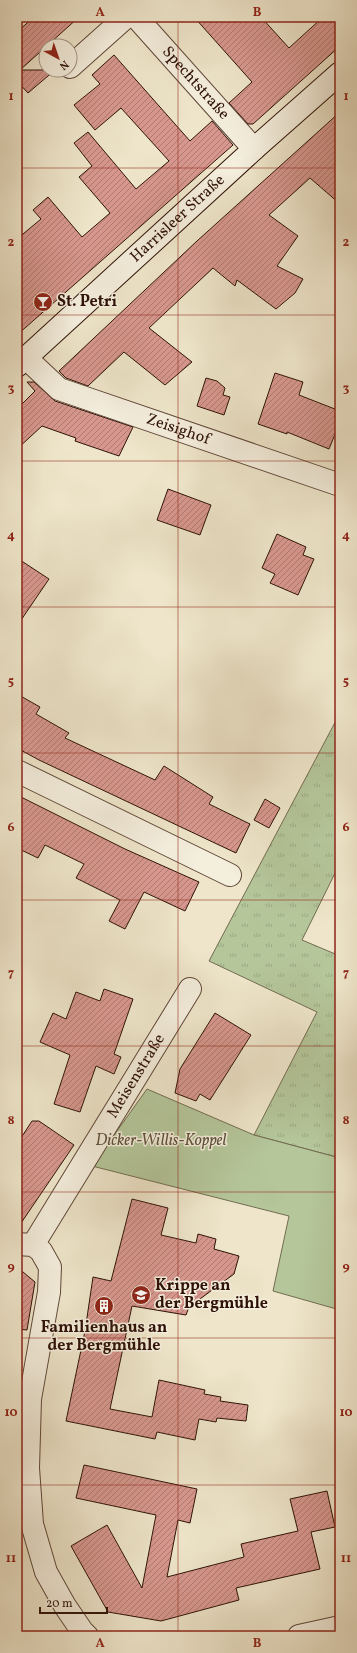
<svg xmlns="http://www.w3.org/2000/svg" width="357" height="1653" font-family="Vollkorn,serif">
	<defs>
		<pattern id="grass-tufts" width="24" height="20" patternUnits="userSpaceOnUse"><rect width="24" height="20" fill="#b4c69a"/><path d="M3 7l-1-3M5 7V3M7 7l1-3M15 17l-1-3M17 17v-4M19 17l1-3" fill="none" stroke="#9ba983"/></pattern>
		<pattern id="building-hatch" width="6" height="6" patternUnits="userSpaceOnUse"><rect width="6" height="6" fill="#d7978e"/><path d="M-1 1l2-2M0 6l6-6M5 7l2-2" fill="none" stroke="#af7a72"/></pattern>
	</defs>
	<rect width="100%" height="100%" fill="#eee5ca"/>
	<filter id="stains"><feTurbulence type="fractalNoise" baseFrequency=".005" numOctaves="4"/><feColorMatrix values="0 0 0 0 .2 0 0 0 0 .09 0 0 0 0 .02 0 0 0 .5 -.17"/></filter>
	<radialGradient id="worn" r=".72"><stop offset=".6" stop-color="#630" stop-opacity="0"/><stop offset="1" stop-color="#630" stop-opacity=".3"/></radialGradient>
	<path fill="url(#grass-tufts)" stroke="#726c50" d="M340,713v150l-38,77 38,16v202l-86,-23 63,-123 -108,-51z"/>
	<path fill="#b4c69a" stroke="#726c50" d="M147,1089l107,46 86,23v152l-67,-19 16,-75 -197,-50z"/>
	<g fill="url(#building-hatch)" stroke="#2f1207">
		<path d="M34,17h45l-59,53h35l-27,23 -11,-12v-49z"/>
		<path d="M194,17h67l28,31 34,-31h17v29l-87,78h-5l-19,-21 23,-21z"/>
		<path d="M114,55l76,86 22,-20 21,24 -216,190v-96l24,-20 -8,-9 15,-13 34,40 28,-24 -31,-36 13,-11 -18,-23 14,-11 48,57 33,-28 -48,-53 -26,22 -21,-25 26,-21 -8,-9z"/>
		<path d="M340,112v92l-30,-26 -41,37 29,21 -21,30 26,13 -8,14 -19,16 -39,-29 -2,6 -22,-18 -64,60 43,34 -27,23 -41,-33 -36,34 -22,-8 -7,-7 138,-130z"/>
		<path d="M275,373l28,9 -4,13 41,16v11l-11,27 -42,-17v2l-29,-10z"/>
		<path d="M206,378l11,3 8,7 -2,7 7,2 -6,18 -27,-9z"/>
		<path d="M27,382h7l21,19 78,26 -14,29 -44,-15 1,-3 -34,-12 -25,23v-40l18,-18z"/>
		<path d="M168,489l43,16 -11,30 -43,-15z"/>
		<path d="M277,534l29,13 -3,8 11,4 -16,36 -28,-12 5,-9 -13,-6z"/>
		<path d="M17,558l32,21 -32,47z"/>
		<path d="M17,694l23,13 -4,7 33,19 -4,5 90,42 9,-14 49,31 -4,7 41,20 -14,29 -197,-93 -22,-12z"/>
		<path d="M17,795l108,54 74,33 -14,29 -41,-19 -19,37 -16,-8 11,-21 -44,-22 8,-14 -39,-19 -7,13 -21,-10z"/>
		<path d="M265,799l15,9 -11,20 -15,-8z"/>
		<path d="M104,989l29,10 -19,55 7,3 -7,17 -18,-8 -16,46 -26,-8 16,-49 -30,-13 13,-29 13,6 10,-27 24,9z"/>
		<path d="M215,1013l36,22 -41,65 -10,-6 -4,7 -21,-8 5,-24z"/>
		<path d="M32,1121h7l35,24 -57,84v-85z"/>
		<path d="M132,1199l36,9 -7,27 35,8 2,-9 18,5 -2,10 25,7 -5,18 -45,33 -3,8 -54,-9 -22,103 42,8 7,-37 46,10 -1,4 17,3 -1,4 28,4 -2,16 -29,-3 -1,4 -17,-3 -4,21 -38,-8 -2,7 -89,-18 19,-90 8,-54 18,4z"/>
		<path d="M17,1267l18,15 -8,48 -10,-1z"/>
		<path d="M84,1465l113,24 -7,34 -12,-3 -11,57 77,-20 -3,-13 57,-13 -8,-32 37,-8 8,36 -24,5 9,37 -84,19 3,12 -78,21 -53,-9 -37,-66 36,-21 35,63 14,-73 -80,-17z"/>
	</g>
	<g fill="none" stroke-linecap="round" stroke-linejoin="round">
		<defs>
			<g id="street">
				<path id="s1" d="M136,17l118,132"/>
				<path d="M70,67l56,-50"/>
				<path id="s2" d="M26,358l33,31 281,96"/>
				<path d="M17,771l213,104"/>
				<path d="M17,1244l16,1 8,6 9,16 -1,25 -19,107 -2,69 4,56 14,48 19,34 17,25 5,5"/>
				<path id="s3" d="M33,1245l157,-256"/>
				<path d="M299,1636l41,-9"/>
			</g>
			<g id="secondary">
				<path id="s4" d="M17,366l237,-217 86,-76"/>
			</g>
		</defs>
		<use href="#street" stroke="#5f4738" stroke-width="24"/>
		<use href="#secondary" stroke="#2f1207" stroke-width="24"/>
		<use href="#street" stroke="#f4eedd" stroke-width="22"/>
		<use href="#secondary" stroke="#f4eedd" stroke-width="22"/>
	</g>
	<path fill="none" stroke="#8f2418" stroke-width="1" stroke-opacity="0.55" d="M178,17v1619M17,168h323M17,315h323M17,461h323M17,607h323M17,753h323M17,900h323M17,1046h323M17,1192h323M17,1338h323M17,1485h323"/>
	<defs>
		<symbol id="bar-disc" viewBox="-11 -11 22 22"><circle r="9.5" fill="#8f2418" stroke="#f4eedd"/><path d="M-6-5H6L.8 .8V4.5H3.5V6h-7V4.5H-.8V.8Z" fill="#fff"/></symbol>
		<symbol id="school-disc" viewBox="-11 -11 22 22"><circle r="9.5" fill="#8f2418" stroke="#f4eedd"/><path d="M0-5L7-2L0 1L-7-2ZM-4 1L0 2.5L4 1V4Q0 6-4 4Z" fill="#fff"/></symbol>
		<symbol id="building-disc" viewBox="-11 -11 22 22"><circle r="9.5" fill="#8f2418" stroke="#f4eedd"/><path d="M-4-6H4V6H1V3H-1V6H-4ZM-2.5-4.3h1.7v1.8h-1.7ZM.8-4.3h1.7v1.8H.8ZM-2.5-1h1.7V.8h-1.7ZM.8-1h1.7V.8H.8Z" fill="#fff"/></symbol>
	</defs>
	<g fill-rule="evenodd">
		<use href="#bar-disc" x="32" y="291" width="22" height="22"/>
		<use href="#school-disc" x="130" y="1284" width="22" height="22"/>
		<use href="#building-disc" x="93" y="1295" width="22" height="22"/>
	</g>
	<g text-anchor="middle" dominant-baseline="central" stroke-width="3" stroke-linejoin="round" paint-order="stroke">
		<g font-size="16" fill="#2f1207" stroke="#f4eedd">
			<text stroke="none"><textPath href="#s1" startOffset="89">Spechtstraße</textPath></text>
			<text stroke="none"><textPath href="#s4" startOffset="218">Harrisleer Straße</textPath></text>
			<text stroke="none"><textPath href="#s2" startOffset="171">Zeisighof</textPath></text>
			<text stroke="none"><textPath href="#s3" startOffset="198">Meisenstraße</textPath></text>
		</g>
		<g font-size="16" font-weight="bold" fill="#2f1207" stroke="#f4eedd" text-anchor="start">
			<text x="57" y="302">St. Petri</text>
			<text x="155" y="1286">Krippe an<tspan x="155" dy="18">der Bergmühle</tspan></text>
			<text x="104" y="1328" text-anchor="middle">Familienhaus an<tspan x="104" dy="18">der Bergmühle</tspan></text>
		</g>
		<g font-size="16" font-style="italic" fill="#5e513a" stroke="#f4eedd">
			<text x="161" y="1141">Dicker-Willis-Koppel</text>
		</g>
	</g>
	<rect width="357" height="1653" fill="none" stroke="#eee5ca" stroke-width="44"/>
	<g transform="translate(58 58) rotate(140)"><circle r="19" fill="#f4eedd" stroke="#a59687"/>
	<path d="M0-3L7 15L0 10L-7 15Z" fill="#8f2418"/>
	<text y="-6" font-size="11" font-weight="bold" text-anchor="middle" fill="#2f1207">N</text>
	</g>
	<path d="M40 1607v6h67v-6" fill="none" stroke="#2f1207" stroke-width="2"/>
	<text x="46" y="1607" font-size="12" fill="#2f1207" stroke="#f4eedd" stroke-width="3" paint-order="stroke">20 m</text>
	<rect x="22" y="22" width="313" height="1609" fill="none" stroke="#8f2418" stroke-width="1.5"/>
	<g font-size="13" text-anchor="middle" font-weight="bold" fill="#8f2418">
		<text x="100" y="16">A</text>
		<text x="257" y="16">B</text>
		<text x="11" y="100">1</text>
		<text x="346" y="100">1</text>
		<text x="11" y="246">2</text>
		<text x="346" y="246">2</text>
		<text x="11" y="392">3</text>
		<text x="346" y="392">3</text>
		<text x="11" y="539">4</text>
		<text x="346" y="539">4</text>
		<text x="11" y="685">5</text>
		<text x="346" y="685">5</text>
		<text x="11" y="831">6</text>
		<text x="346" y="831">6</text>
		<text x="11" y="977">7</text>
		<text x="346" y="977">7</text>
		<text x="11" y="1124">8</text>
		<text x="346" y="1124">8</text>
		<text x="11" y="1270">9</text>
		<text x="346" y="1270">9</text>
		<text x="11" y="1416">10</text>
		<text x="346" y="1416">10</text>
		<text x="11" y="1562">11</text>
		<text x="346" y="1562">11</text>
		<text x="100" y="1647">A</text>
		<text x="257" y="1647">B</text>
	</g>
	<rect width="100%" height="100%" filter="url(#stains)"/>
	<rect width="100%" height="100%" fill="url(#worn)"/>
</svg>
